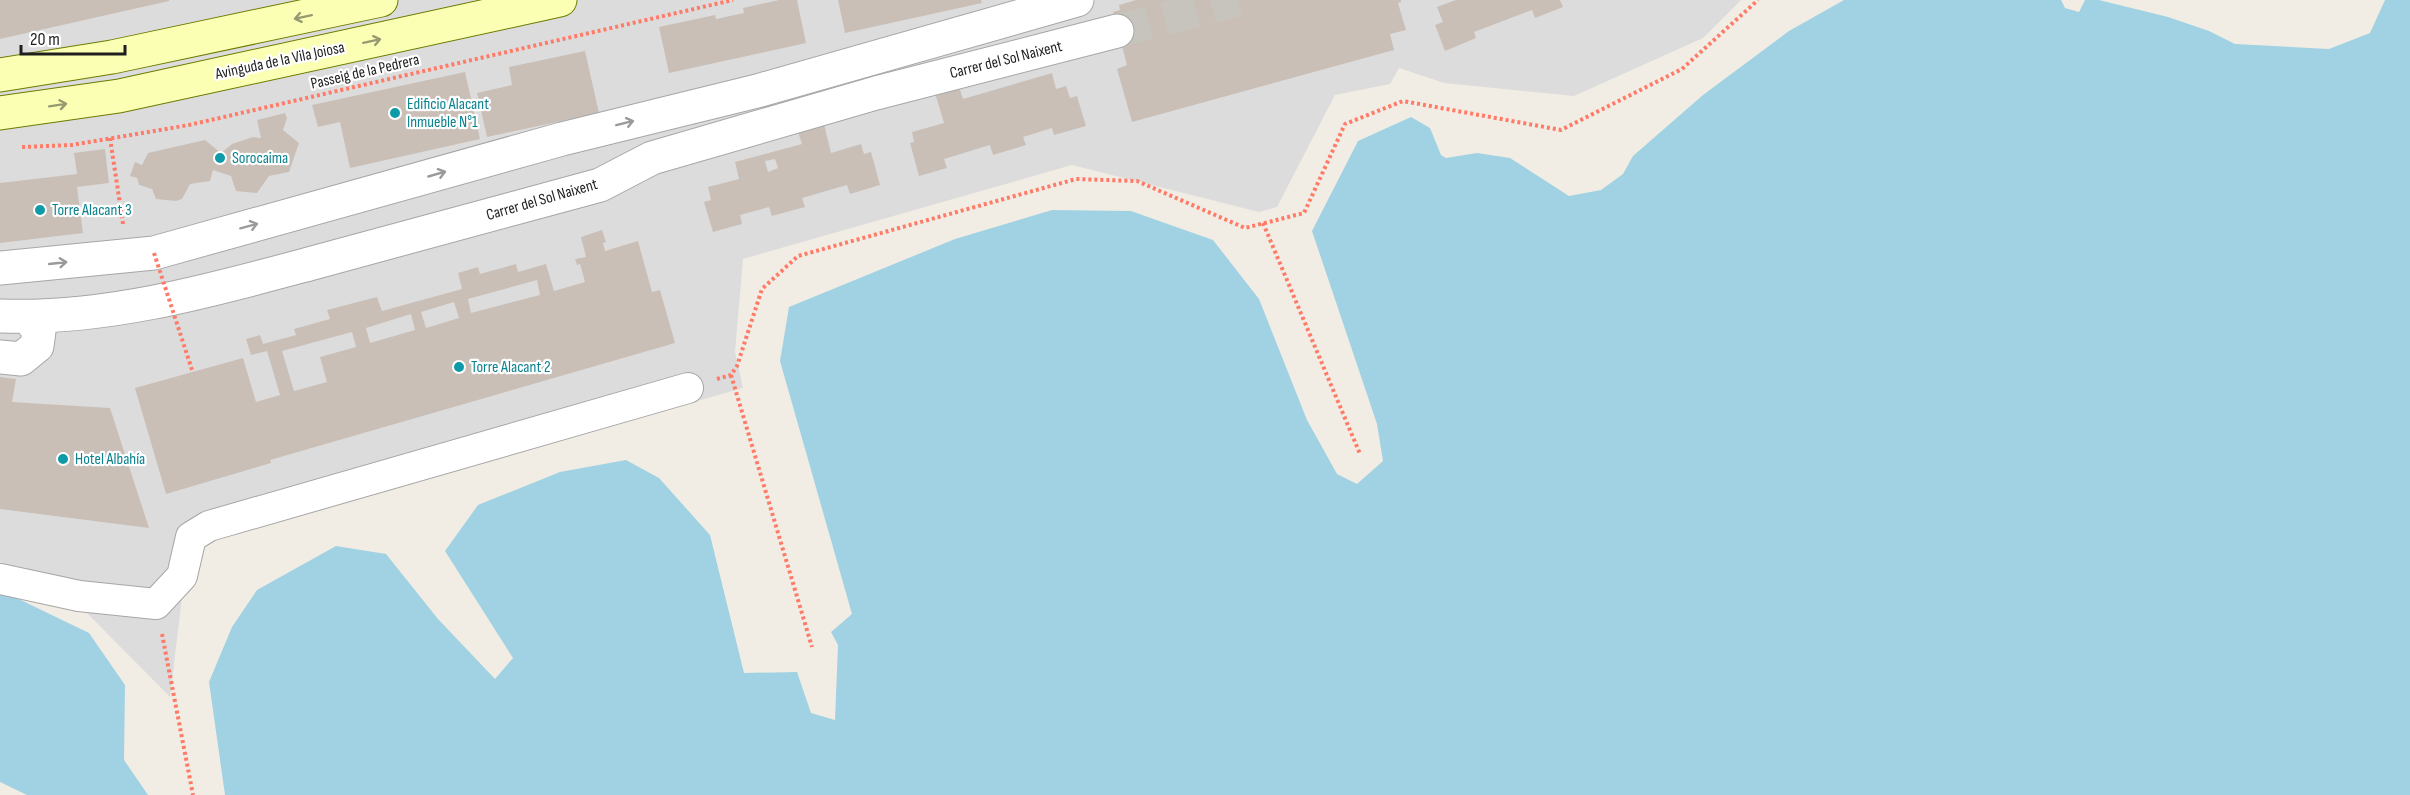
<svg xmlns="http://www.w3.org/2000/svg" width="2410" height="795" font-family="'Sofia Sans Condensed',sans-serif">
	<rect width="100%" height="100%" fill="#f1ede4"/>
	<path fill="#dddcdc" d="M0,0h1741l-38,38 -129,58 -130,-13 -45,-15 -9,16 -55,11 -58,112 -18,5 -187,-47 -329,94 -8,93 8,36 -536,152 -24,49 -13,108 -85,-86 -85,-49z"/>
	<g fill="#a0d2e3">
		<path d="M1844,0h217l4,8 14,4 6,-12h14l69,17 41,14 26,13 94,5 41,-16 15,-33h25v795h-2185l-16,-113 23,-55 25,-37 79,-44 50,8 52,65 57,60 18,-21 -68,-107 33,-46 82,-33 66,-12 33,18 51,57 34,138 53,-1 14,41 24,7 3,-75 -7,-13 21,-18 -72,-253 9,-54 166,-68 97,-29 79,1 82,29 46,59 48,121 30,54 20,10 26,-23 -6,-37 -65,-193 46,-90 53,-24 19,11 11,27 5,3 31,-5 33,5 59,38 32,-6 22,-16 10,-18 70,-61 86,-64z"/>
		<path d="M0,590l89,43 36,52 -1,75 24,35h-121l-27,-13z"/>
	</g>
	<g fill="#c9bfb7" fill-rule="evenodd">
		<path d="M0,0h169v1l-169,38z"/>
		<path d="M779,0h18l9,43 -137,30 -10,-46 56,-12 1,4 28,-6 -1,-5z"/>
		<path d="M838,0h143l1,3 -137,30z"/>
		<path d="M1136,0h265v2l-3,1 8,27 -16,4 4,16 -262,72 -15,-53 10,-4 -14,-53 7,-2 -1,-5z"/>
		<path d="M1456,0h104l3,7 -28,11 -3,-8 -58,22 2,6 -31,13 -10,-26 8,-3 -6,-15z"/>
		<path d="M585,51l14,62 -112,24 -10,-44 35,-8 -3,-18z"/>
		<path d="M465,72l15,67 -130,29 -10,-46 -22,5 -6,-22z"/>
		<path d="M1052,73l4,16 10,-3 4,12 7,-2 9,30 -32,9 -2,-7 -29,9 3,8 -33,10 -3,-10 -46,14 3,9 -28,8 -9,-33 4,-1 -2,-10 32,-9 -9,-30 24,-6 4,12z"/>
		<path d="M285,113l2,5 -4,12 16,13 -10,29 -20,4 -12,17 -21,-2 -5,-15 -18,-6 -3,11 -20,3 -8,15 -6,2 -20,-2 -4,-10 -13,-4 -2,-7 -7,-2 5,-14 7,3 6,-12 57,-13 16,13 11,-9 21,-7 8,1 -4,-18z"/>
		<path d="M824,124l7,29 30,-9 3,10 7,-2 9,33 -30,9 -3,-9 -45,13 3,9 -33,9 -3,-9 -29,8 2,9 -29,8 -9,-30 7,-2 -3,-13 31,-8 -4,-17 67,-18 -4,-12zM775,159l3,9 -10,4 -3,-11z"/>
		<path d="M105,149l4,34 -32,4 6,46 -83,10v-60l77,-9 -3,-21z"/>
		<path d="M602,230l4,12 -3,1 2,8 33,-10 14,51 8,-2 15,53 -405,117 1,3 -105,31 -31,-106 108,-30 13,44 24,-7 -13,-44 -16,4 -5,-16 14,-4 3,9 33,-9 -2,-6 36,-10 -3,-9 50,-13 5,14 80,-22 -4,-16 20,-6 2,7 36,-10 2,8 28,-8 8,27 31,-9 -5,-18 -3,1 -2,-6 11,-2 -5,-20zM537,280l3,15 -69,18 -3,-14zM454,302l5,16 -33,10 -5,-16zM411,314l4,16 -45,13 -4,-15zM352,332l4,15 -36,10 7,25 -33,9 -12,-40z"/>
		<path d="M0,377l16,2 -4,23 98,6 39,120 -149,-19z"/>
	</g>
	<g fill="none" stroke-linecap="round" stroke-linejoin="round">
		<path stroke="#c7c4bd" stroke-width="33" stroke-dasharray="33 16" stroke-linecap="butt" d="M1117,31l121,-31"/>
		<defs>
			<path id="pedestrian" d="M0,579l79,17 77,8 26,-28 9,-39 18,-11 479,-138"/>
			<g id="minor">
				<path d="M0,268l154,-15 408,-114 195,-48 320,-91"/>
				<path d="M0,316c105,4 209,-25 309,-52 98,-26 194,-53 291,-79l52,-27 224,-65 241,-62"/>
				<path d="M0,357l21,2 16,-13 2,-15 -11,-14"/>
			</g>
			<g id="secondary">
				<path d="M0,75l112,-18 269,-57"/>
				<path d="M0,113l119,-17 441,-96"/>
			</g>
		</defs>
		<use href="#pedestrian" stroke="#a6a6a6" stroke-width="32"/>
		<use href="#minor" stroke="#a6a6a6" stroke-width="35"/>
		<use href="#secondary" stroke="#6c7c00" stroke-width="35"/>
		<g stroke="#ff7a67" stroke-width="4" stroke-dasharray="3 3" stroke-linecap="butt">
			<path d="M110,138l13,86"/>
			<path d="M22,147l50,-2 117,-20 544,-125"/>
			<path d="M1263,223l97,231"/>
			<path d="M731,375l81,272"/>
			<path d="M717,379l14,-4 6,-9 25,-77 36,-33 278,-77 61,2 108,47 59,-15 41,-89 58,-23 158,29 121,-61 76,-69"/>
			<path d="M162,634l31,161"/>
		</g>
		<use href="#pedestrian" stroke="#fff" stroke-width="30"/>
		<use href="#minor" stroke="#fff" stroke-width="33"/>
		<use href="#secondary" stroke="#faffb4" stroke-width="33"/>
		<path stroke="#ff7a67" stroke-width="4" stroke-dasharray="3 3" stroke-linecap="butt" d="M154,253l39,120"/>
	</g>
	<defs><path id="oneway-shaft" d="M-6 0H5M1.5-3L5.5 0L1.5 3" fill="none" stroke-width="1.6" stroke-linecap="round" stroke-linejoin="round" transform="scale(1.5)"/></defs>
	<g stroke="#979a71">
		<use href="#oneway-shaft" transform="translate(303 17) rotate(168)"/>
		<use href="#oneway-shaft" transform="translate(372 41) rotate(-12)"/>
		<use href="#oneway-shaft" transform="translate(58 105) rotate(-9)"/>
	</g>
	<g stroke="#9a9a9a">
		<use href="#oneway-shaft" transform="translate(625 123) rotate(-14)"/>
		<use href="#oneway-shaft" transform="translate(437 174) rotate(-16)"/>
		<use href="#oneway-shaft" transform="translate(249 226) rotate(-15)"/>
		<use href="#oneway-shaft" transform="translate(58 263) rotate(-6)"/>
	</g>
	<g fill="#0f9aa8" stroke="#fff" stroke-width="2">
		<circle cx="395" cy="113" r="6"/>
		<circle cx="220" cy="158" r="6"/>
		<circle cx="40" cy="210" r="6"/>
		<circle cx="459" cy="367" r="6"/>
		<circle cx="63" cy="459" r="6"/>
	</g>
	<g text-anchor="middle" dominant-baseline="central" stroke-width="4.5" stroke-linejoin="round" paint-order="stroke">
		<g font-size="16" fill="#1f1f1f" stroke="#fff">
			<text transform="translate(1006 60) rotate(-14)">Carrer del Sol Naixent</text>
			<text transform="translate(280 61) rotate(-12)">Avinguda de la Vila Joiosa</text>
			<text transform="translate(365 72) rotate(-13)">Passeig de la Pedrera</text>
			<text transform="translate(542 200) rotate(-16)">Carrer del Sol Naixent</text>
		</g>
		<g font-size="16" fill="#0d838f" stroke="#fff" text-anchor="start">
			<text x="407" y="104">Edificio Alacant<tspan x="407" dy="18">Inmueble N°1</tspan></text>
			<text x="232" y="158">Sorocaima</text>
			<text x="52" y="210">Torre Alacant 3</text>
			<text x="471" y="367">Torre Alacant 2</text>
			<text x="75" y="459">Hotel Albahía</text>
		</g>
	</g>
	<path d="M21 45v9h104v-9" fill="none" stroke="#1f1f1f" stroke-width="3"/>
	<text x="30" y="45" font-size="18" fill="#1f1f1f" stroke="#ffffff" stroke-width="4.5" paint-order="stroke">20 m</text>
</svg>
